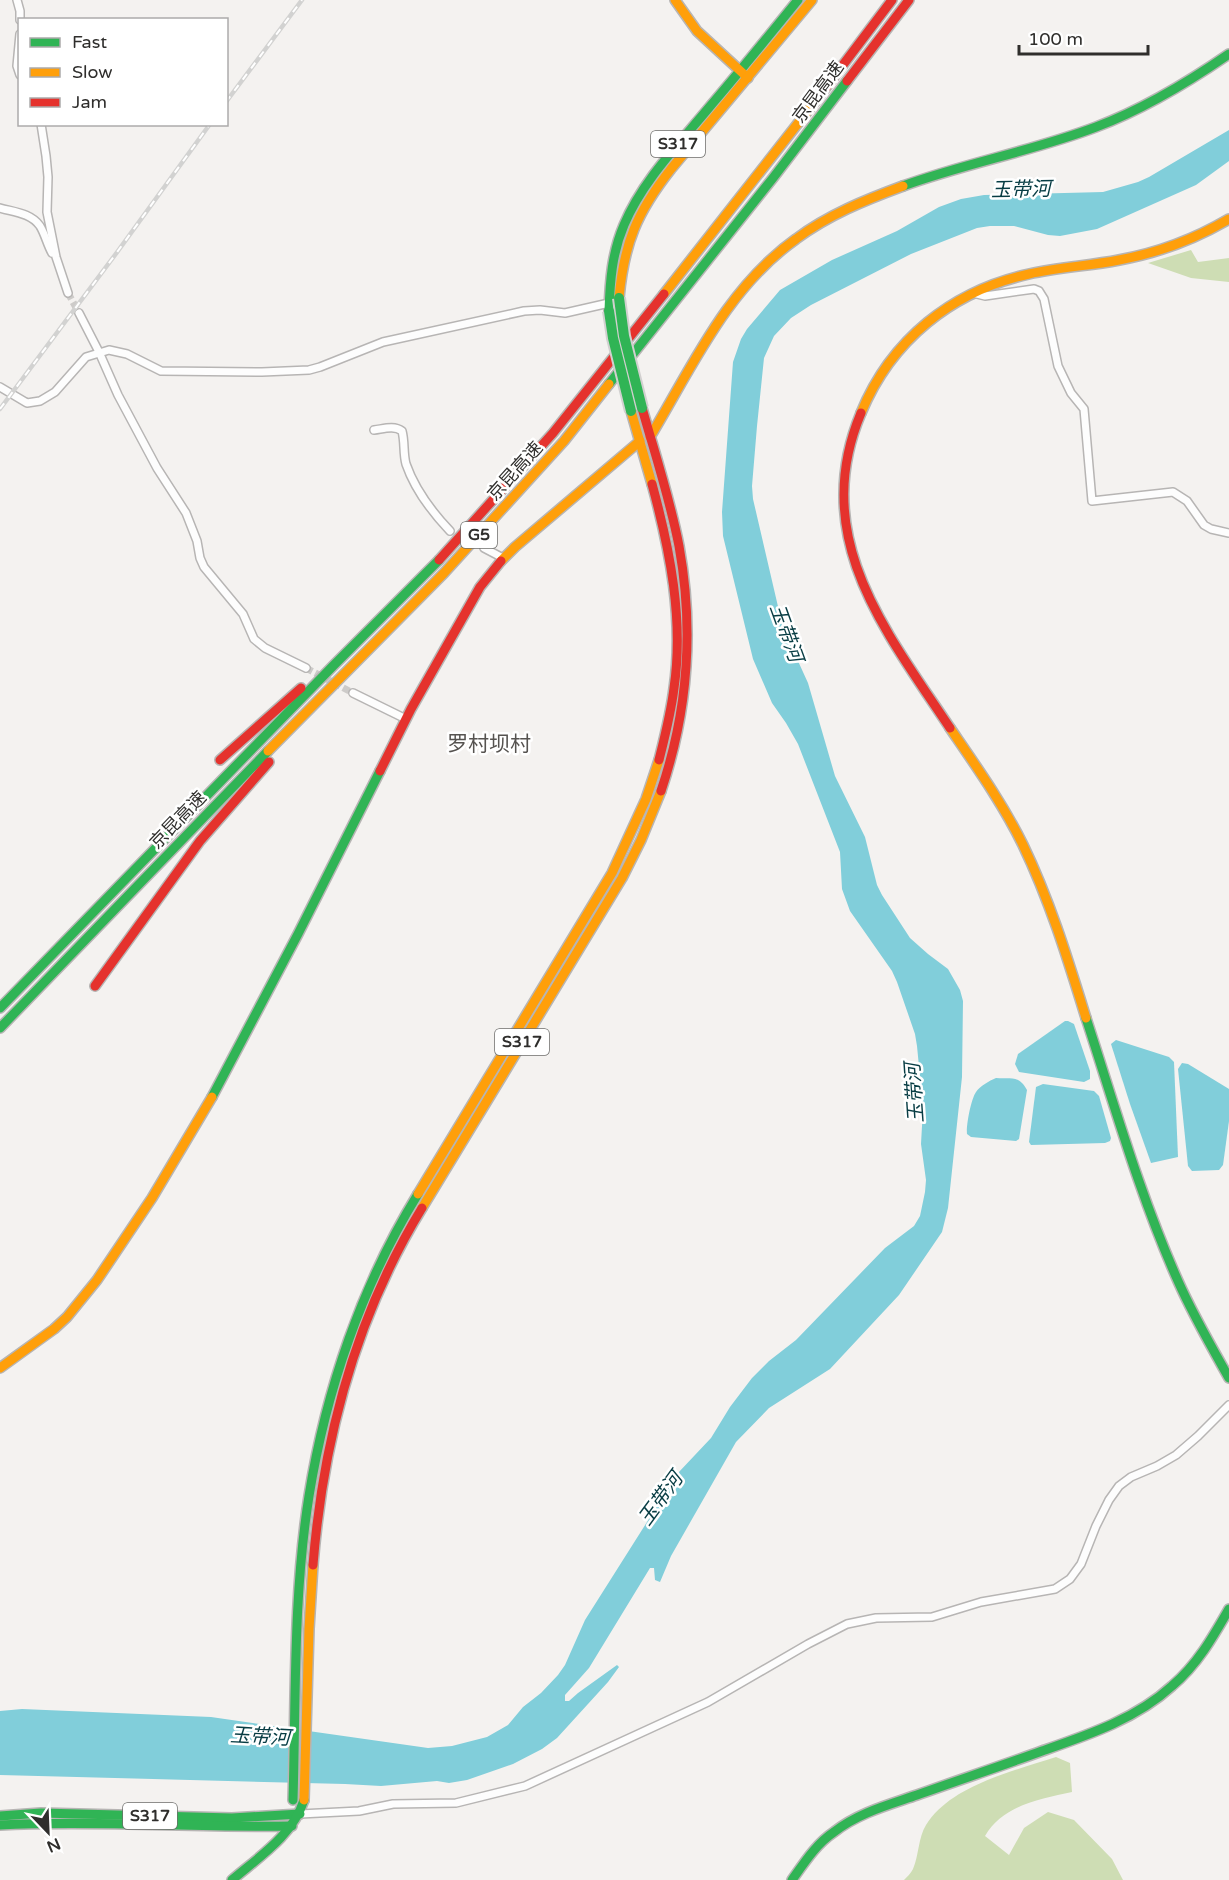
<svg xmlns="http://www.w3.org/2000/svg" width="1229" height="1880" font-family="'Varela Round','Noto Sans SC',sans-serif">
	<rect width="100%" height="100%" fill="#f4f2f0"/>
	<g fill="#ceddb4">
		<path d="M1191,250l7,12 31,-4v24l-38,-4 -43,-15z"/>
		<path d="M1056,1757l14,6 2,29c-32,7 -69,13 -87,44l24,19 15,-27 24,-16 26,8 38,39 11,21h-219c3,-3 7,-7 9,-11 6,-14 5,-31 13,-44 25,-40 88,-54 130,-68z"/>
	</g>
	<g fill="#81ceda">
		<path d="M1229,130v31l-33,24 -99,44 -37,7 -12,-1 -34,-9h-24l-13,2 -66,26 -100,51 -20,13 -17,18 -10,22 -7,68 -5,60 1,13 30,129 25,55 27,93 30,61 12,48 5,10 28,43 18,16 20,15 12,21 3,11 -1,76 -14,131 -6,24 -43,63 -69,74 -61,39 -33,34 -65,114 -11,26 -5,-2 -1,-12h-4l-61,100 -24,27v6h4l9,-8 39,-28 2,2 -11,15 -51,56 -15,11 -29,15 -46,16 -18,3 -12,-2 -56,5 -36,-2 -345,-9v-64l22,-2 189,8 217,31 24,-2 35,-9 21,-12 15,-18 18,-14 17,-18 7,-10 20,-45 93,-147 33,-35 19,-31 22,-29 17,-17 27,-21 89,-92 29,-22 6,-10 5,-24 1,-12 -5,-36 2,-36 -6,-62 -2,-12 -18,-52 -5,-11 -42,-60 -8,-22 -2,-37 -42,-108 -12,-21 -14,-20 -19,-44 -30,-123 -1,-24 11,-150 8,-23 6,-10 33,-39 52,-30 65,-29 42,-24 22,-8 23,-4 119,-3 35,-10 11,-5z"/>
		<path d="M1065,1021h3l6,3 16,47v8l-6,3 -65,-10 -4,-8 3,-10z"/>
		<path d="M1116,1040l53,17 5,5 4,95 -27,6 -21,-59 -19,-60z"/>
		<path d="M1182,1063l6,1 41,25v32l-6,44 -4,5 -27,1 -4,-5 -10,-97z"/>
		<path d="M996,1078c15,1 23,-3 31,12l-8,49 -3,2 -45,-4 -4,-3c-1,-8 4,-35 9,-42 4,-6 13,-11 20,-14z"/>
		<path d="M1043,1084l51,7 5,5 12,42 -1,3 -5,2 -74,2 -2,-3 7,-55z"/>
	</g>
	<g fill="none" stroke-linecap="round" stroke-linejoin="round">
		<g stroke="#cdcbc9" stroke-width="7" stroke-dasharray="7 3.5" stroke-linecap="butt">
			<path d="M68,293l11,20"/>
			<path d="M306,668l47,25"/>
		</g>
		<defs>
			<g id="street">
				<path d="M17,0l3,11v9"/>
				<path d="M20,34l-3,32 3,9"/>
				<path d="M41,124l5,32 2,21 -1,35 9,45 12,36"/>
				<path d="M0,208c14,4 31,5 40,18 5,8 7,18 12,27"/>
				<path d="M973,293l12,3 49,-7 5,2 5,8 14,67 13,27 13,16 8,92 81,-9 14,9 17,24 7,4 18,4"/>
				<path d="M79,313l20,39 19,43 39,73 29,45 11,28 3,17 4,9 39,47 11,25 11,9 41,20"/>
				<path d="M0,387l27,16 13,-2 15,-9 31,-35 23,-7 18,4 34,17 101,1 47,-2 11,-3 63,-25 141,-31 16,-1 25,3 44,-10"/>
				<path d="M374,430c9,-1 20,-5 28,1 3,11 1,22 4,33 9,26 25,47 44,67"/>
				<path d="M484,548l19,10"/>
				<path d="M353,693l53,26"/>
				<path d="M300,1814l59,-3 34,-7 63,-1 69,-17 183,-84 100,-58 39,-20 29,-6 56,-1 49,-15 74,-13 15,-10 11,-15 15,-38 13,-26 10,-14 12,-9 26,-11 19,-11 22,-19 31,-31"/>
			</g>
			<g id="fast">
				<path d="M903,186c63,-23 130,-35 193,-59 48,-18 91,-44 133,-73"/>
				<path d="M609,311c1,-30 3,-58 15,-86 18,-43 53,-79 83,-115 31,-36 61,-73 91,-110"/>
				<path d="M609,384l164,-206 74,-97"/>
				<path d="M0,1008l333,-342 106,-106"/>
				<path d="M1086,1018c29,89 54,178 92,263 15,34 33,65 51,97"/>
				<path d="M0,1028l268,-277"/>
				<path d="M212,1097l86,-163 82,-163"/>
				<path d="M293,1800c3,-101 0,-204 16,-304 17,-106 53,-211 109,-302"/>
				<path d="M0,1816l41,-3 191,5 68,-4"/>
				<path d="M0,1825c97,-5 195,3 292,1"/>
				<path d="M232,1880c27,-23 61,-45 72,-80"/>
				<path d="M792,1880c12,-17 24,-36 42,-48 24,-19 54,-27 83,-37 42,-15 84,-29 125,-44 46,-16 94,-32 130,-65 25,-21 41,-49 57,-77"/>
			</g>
			<g id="slow">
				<path d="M675,0l22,31 51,47"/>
				<path d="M664,294l157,-200"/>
				<path d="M619,298c5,-55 18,-86 52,-129l141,-169"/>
				<path d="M631,411l21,73"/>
				<path d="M861,413c30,-73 91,-122 168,-139 30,-7 60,-8 90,-14 39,-7 76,-21 110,-41"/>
				<path d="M650,437c42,-70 77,-149 146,-198 32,-24 69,-39 107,-53"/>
				<path d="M501,561l14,-14 125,-106"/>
				<path d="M950,728c26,38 53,76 73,117 27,56 45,115 63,173"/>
				<path d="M268,751l176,-178 120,-132 45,-57"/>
				<path d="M418,1194l194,-321 34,-74 13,-39"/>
				<path d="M422,1208l200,-330 19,-38 20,-49"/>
				<path d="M0,1368l54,-39 13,-12 30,-37 55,-82 60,-101"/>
				<path d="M304,1800l5,-171 4,-64"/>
			</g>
			<g id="jam">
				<path d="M847,81l62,-81"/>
				<path d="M821,94l71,-94"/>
				<path d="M642,408c13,46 28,91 37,138 15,83 9,165 -18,245"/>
				<path d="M861,413c-52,124 24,217 89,315"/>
				<path d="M652,484c18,66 32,136 22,204 -3,25 -9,48 -15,72"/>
				<path d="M439,560l114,-127 111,-139"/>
				<path d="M220,760l81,-72"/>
				<path d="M380,771l31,-62 69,-122 21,-26"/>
				<path d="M95,986l105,-145 69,-79"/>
				<path d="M313,1565c10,-125 43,-249 109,-357"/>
			</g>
		</defs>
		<use href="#street" stroke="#b7b5b4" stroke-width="10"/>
		<use href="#fast" stroke="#b7b5b4" stroke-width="12"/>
		<use href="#slow" stroke="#b7b5b4" stroke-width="12"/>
		<use href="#jam" stroke="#b7b5b4" stroke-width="12"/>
		<use href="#street" stroke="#fdfdfd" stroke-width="7"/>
		<use href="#fast" stroke="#30b455" stroke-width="9"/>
		<use href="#slow" stroke="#ff9f0a" stroke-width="9"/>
		<use href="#jam" stroke="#e5322d" stroke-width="9"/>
		<defs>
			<g id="rail">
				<path d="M226,102l76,-102"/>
				<path d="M0,409l115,-154 95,-131"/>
			</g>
		</defs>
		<use href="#rail" stroke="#d2d2d1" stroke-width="4.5"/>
		<use href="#rail" stroke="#fff" stroke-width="2" stroke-dasharray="7" stroke-linecap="butt"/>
		<defs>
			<g id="fast-bridge">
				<path d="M619,298l5,38 18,72"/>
				<path d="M609,311l4,27 18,73"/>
			</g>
		</defs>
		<use href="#fast-bridge" stroke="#d1d0cf" stroke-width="14" stroke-linecap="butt"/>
		<use href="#fast-bridge" stroke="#30b455" stroke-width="10"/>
	</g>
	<g text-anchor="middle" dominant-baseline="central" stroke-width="5" stroke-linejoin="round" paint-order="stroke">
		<g fill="#fff" stroke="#6d6d6b" stroke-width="1.5">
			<rect x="651" y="131" width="54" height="26" rx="4.5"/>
			<rect x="461" y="522" width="36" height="26" rx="4.5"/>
			<rect x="495" y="1029" width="54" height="26" rx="4.5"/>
			<rect x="123" y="1803" width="54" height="26" rx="4.5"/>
		</g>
		<g font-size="16" font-weight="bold" fill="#2f2e2c">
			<text x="678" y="144">S317</text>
			<text x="479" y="535">G5</text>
			<text x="522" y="1042">S317</text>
			<text x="150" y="1816">S317</text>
		</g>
		<g font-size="18" fill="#2f2e2c" stroke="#fff">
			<text transform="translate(818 92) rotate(-53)">京昆高速</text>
			<text transform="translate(515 471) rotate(-48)">京昆高速</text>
			<text transform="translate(178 820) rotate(-46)">京昆高速</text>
		</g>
		<g font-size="20" font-style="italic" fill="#083d44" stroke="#fff">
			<text transform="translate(1021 190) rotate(-1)">玉带河</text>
			<text transform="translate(786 633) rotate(70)">玉带河</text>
			<text transform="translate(915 1093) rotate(-94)">玉带河</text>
			<text transform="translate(661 1499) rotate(-54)">玉带河</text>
			<text transform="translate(260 1737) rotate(3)">玉带河</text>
		</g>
		<g font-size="21" fill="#565350" stroke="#fff">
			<text x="489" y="744">罗村坝村</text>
		</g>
	</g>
	<rect x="18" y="18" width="210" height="108" fill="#ffffff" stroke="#acabab" stroke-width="1.5"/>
	<rect x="30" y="38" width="30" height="9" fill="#30b455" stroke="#acabab" stroke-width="1.5"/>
	<text x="72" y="48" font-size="18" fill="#2f2e2c">Fast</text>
	<rect x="30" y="68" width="30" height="9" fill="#ff9f0a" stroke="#acabab" stroke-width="1.5"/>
	<text x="72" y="78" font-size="18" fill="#2f2e2c">Slow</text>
	<rect x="30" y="98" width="30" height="9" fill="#e5322d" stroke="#acabab" stroke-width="1.5"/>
	<text x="72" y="108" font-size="18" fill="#2f2e2c">Jam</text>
	<g transform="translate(48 1832) rotate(157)" stroke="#ffffff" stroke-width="4.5" paint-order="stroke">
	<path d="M0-4.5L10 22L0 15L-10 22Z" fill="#2f2e2c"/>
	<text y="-9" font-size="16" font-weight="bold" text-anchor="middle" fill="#2f2e2c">N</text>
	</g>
	<path d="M1019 45v9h129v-9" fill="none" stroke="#2f2e2c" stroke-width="3"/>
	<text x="1028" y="45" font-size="18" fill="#2f2e2c" stroke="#ffffff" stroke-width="4.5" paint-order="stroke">100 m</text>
</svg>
